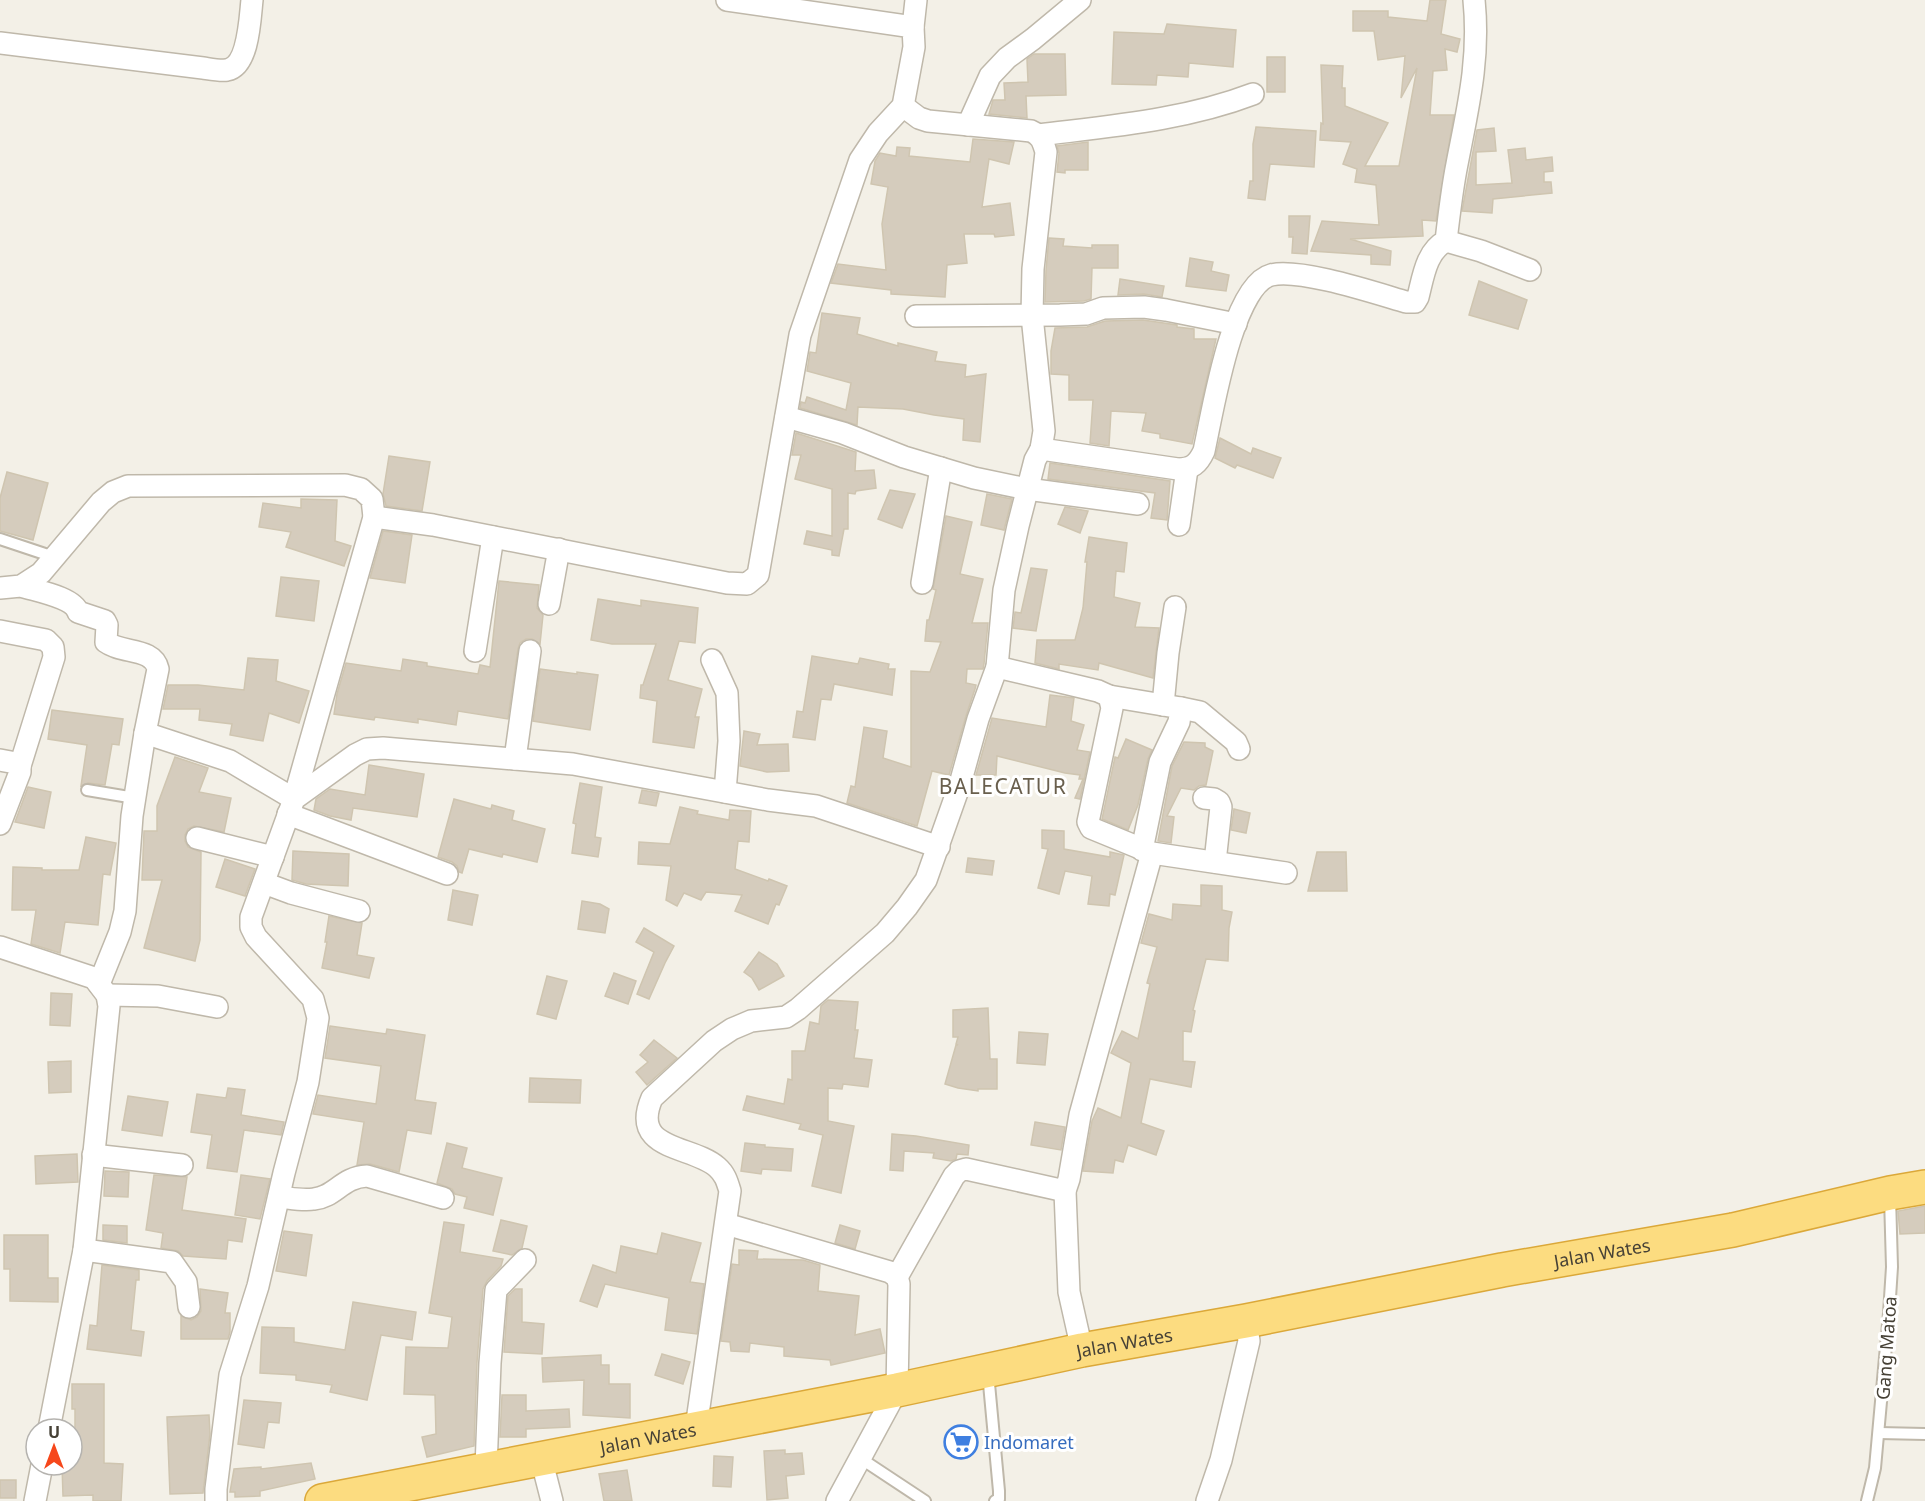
<svg xmlns="http://www.w3.org/2000/svg" width="1925" height="1501" font-family="'Noto Sans',sans-serif">
	<rect width="100%" height="100%" fill="#f3f0e7"/>
	<g fill="#d5ccbd" stroke="#cfc5b0" stroke-width="1.5">
		<path d="M1430,0h16l-5,34 19,5 -3,13 -12,-3 2,21 -14,1 -3,44h24l-18,106 -14,-1 1,16 -73,3 41,12 -1,14 -19,-1v-9l-60,-4 11,-30 57,4 -3,-40 -21,-3 2,-13 -14,-5 8,-22 -31,-2 1,-17 2,1 -2,-59 22,1 -1,22h3v18l43,17 -23,43h34l18,-98 -16,30 4,-42 -27,4 -4,-29h-21v-20h35v6l39,4z"/>
		<path d="M1167,24l69,6 -3,37 -44,-4 -1,14 -31,-2 -1,10 -44,-1 2,-52 50,2z"/>
		<path d="M1034,54h31l1,41 -40,1 1,22 -38,-4 4,-14h12l-1,-17 24,-1 -1,-23z"/>
		<rect x="1267" y="57" width="18" height="35"/>
		<path d="M1256,127l60,4 -2,36 -44,-3 -5,36 -17,-2 2,-17h3v-37z"/>
		<path d="M1494,128l2,23 -20,1v33l36,-2 -4,-33 17,-2 1,12 26,-3 1,14 -9,1v10h7l1,11 -59,6 -1,14 -30,-2 15,-81z"/>
		<path d="M973,139l41,3 -5,22 -20,-5 -7,48 28,-4 4,32 -19,2 -1,-3h-30l3,29 -20,2 -2,32 -54,-3v-4l-60,-7 7,-19 48,6 -4,-46 6,-37 -17,-3 4,-23 5,-8 16,3 1,-9 13,1 -1,8 61,6z"/>
		<path d="M1088,142v28h-23v3l-8,-1 2,-19 -2,-7z"/>
		<path d="M1289,216h21l-3,38 -15,-1 1,-16h-4z"/>
		<path d="M1049,238l15,1 -1,7 29,2v-3h26v23h-26l-1,31 -7,2 -39,1 1,-32z"/>
		<path d="M1190,258l23,4 -2,9 18,4 -3,16 -40,-5z"/>
		<path d="M1120,279l44,7 -2,11 -18,-3 -26,1z"/>
		<path d="M1479,281l48,19 -9,29 -49,-14z"/>
		<path d="M822,313l38,5 -3,16 41,12v-3l39,9 -2,9 31,4 -1,12 21,-3 -6,68 -17,-2 1,-21 -30,-4 -31,-6 -45,-2 -1,18 -57,-17 1,-6 4,1 2,-6 39,13 5,-27 -44,-12 3,-19 6,1z"/>
		<path d="M1143,320l34,5v2l17,2v10h22l-24,105 -32,-6v-4l-18,-3 4,-18 -35,-2 -2,35 -19,-3 3,-43h-24v-25l-18,-1v-23l4,-23 32,-1 18,-6z"/>
		<path d="M796,433l60,19 -1,19 19,-1 2,18 -20,3 -1,3 -7,-1v36h-4l-5,27 -7,-1v-5l-28,-6 3,-13 25,5v-47l-37,-10 6,-24h-9z"/>
		<path d="M1220,438l31,16 2,-6 28,10 -8,20 -36,-13 -2,3 -20,-10z"/>
		<path d="M389,456l41,6 -8,49 -36,-5 -3,-12z"/>
		<path d="M1050,463l120,18 -3,39 -16,-2 4,-25 -107,-14z"/>
		<path d="M7,472l41,11 -15,57 -33,-9v-33z"/>
		<path d="M890,490l25,4 -13,34 -24,-9z"/>
		<path d="M987,494l25,5 -8,31 -23,-5z"/>
		<path d="M301,499l36,1 -2,41 16,5 -7,20 -58,-19 5,-15 -32,-5 4,-24 38,5z"/>
		<path d="M1065,507l23,4 -8,22 -22,-9z"/>
		<path d="M946,516l26,6 -12,52 23,5 -11,44h16l-4,41 -1,5h-16l-1,14 10,2 -1,4 -9,27 -17,59 -17,-4 -15,55 -70,-23 4,-17 4,1 9,-60 23,4 -4,27 28,9v-96l19,1 11,-30 -16,-1 2,-21h2l7,-30 -3,-1z"/>
		<path d="M383,531l29,4 -7,48 -35,-5z"/>
		<path d="M1089,537l38,6 -3,29 -8,-1 -2,26 26,6 -5,24 24,1 -6,50 -54,-15 -1,7 -39,-6v5l-24,-6 2,-23h38l8,-32 4,-46h-2z"/>
		<path d="M1031,568l16,2 -11,61 -23,-3 2,-16 6,1z"/>
		<path d="M281,577l38,4 -5,40 -38,-5z"/>
		<path d="M499,581l40,4 -2,23 6,7 -3,29 -8,-5h-6l-6,4 -2,6 -10,70 -50,-8 -2,14 -38,-6v4l-43,-6 -1,3 -40,-6 3,-20 9,-31 55,8 2,-12 24,4v3l51,8 2,-9 10,2z"/>
		<path d="M598,599l43,7v-6l57,8 -3,35 -16,-2 -11,39 34,9 -7,28h4l-5,31 -41,-6 4,-41 -17,-3 1,-13h2l13,-41h-44l-21,-4z"/>
		<path d="M812,656l46,8 2,-6 29,6 -1,5h7l-3,26 -58,-11 -3,16 -10,-1 -6,41 -22,-3 4,-26 6,1z"/>
		<path d="M248,658l30,2 -2,21 33,10 -10,32 -30,-10 -6,28 -33,-6 2,-11 -33,-4 1,-11h-37l5,-24h30l46,5z"/>
		<path d="M540,669l37,5v-2l21,3 -8,55 -57,-9z"/>
		<path d="M1050,695l24,3 -3,23 13,4 -7,25 13,2 -10,47 -5,-1 8,-19h-4l1,-4 -15,-2 -68,-17 -1,19h-20l16,-57 54,9z"/>
		<path d="M52,710l71,9 -4,26 -7,-1 -7,41 -17,-2 -7,3 6,-41 -39,-6z"/>
		<path d="M744,731l16,3 -3,11 31,-1 1,27 -22,1 -27,-6z"/>
		<path d="M1126,739l26,11 -4,9 -10,46 -10,25 -26,-11 13,-62 3,1z"/>
		<path d="M1184,742l21,1v4l8,4 -7,34 -7,1 -5,4 -13,-2 -14,28 7,1 -3,26 -13,-2 14,-75z"/>
		<path d="M175,757l33,11 -9,24 32,6 -7,34 -30,-6 -6,3 -3,6v6l3,6 13,5 -1,88 -5,21 -51,-13 18,-68h-20l2,-49h13v-25z"/>
		<path d="M369,765l55,9 -7,43 -64,-9 -2,12 -21,-4 -16,-6 2,-11 14,-10 35,6z"/>
		<path d="M580,783l22,4 -7,50 6,1 -3,19 -26,-4 4,-29 -3,-1z"/>
		<path d="M28,787l23,5 -7,36 -29,-6z"/>
		<path d="M642,790l17,3 -3,13 -17,-3z"/>
		<path d="M454,799l37,10 1,-4 22,6 -2,9 33,9 -8,33 -34,-8 -1,3 -33,-8 -7,24 -3,-1 -2,-6 -5,-4 -14,-5z"/>
		<path d="M680,807l18,4 -1,3 32,6 1,-10 21,1 -2,31 -11,-1 -3,28 33,12 1,-2 18,7 -8,19 -3,-1 -8,20 -33,-13 7,-16 -36,-3 -5,8 -17,-7 -7,13 -11,-6 5,-34 -33,-2 1,-22 31,2z"/>
		<path d="M1234,809l16,4 -4,20 -15,-3z"/>
		<path d="M1042,830l22,1v18l46,8v-5l14,3 -9,40 -5,-1 -1,12 -21,-2 4,-28 -27,-5 -6,23 -21,-6 10,-39 -6,-1z"/>
		<path d="M86,837l30,6 -6,32 -7,-1 -5,51 -33,-3 -5,31 -29,-9 5,-34h-24l1,-43 29,1v2h37z"/>
		<path d="M293,851l56,3 -1,32 -42,-2 -14,-4z"/>
		<path d="M1317,852h29l1,39h-39z"/>
		<path d="M968,858l26,3 -2,14 -26,-3z"/>
		<path d="M225,859l30,10 -10,27 -29,-9z"/>
		<path d="M1201,885l21,1v24l10,2 -3,16 -1,33 -22,-2 -13,51 2,1 -4,21 -8,-1v30l12,1 -4,25 -41,-8 -9,44 23,8 -8,24 -28,-10 -5,17 -8,-2 -2,13 -30,-2 9,-50 6,-13 23,10 10,-55 -20,-10 11,-22 16,8 12,-55 -3,-1 10,-36 -16,-4 8,-29 23,6 1,-16 28,2z"/>
		<path d="M453,890l25,5 -6,30 -24,-5z"/>
		<path d="M582,901l18,3 9,5 -4,24 -27,-4z"/>
		<path d="M329,916l33,7 -5,32 17,3 -5,20 -47,-10 5,-26h-2z"/>
		<path d="M644,928l30,18 -9,17 -16,36 -12,-5 17,-42 -18,-10z"/>
		<path d="M759,952l18,12 7,12 -25,14 -7,-12 -8,-6z"/>
		<path d="M614,973l22,8 -8,23 -23,-8z"/>
		<path d="M547,976l20,5 -11,38 -19,-5z"/>
		<path d="M51,993l21,1 -2,32 -20,-1z"/>
		<path d="M828,1000l30,2 -3,28h3l-4,28 18,2 -4,27 -25,-3 -1,5 -14,-1v33l26,5 -13,67 -29,-7 11,-51 -24,-6 2,-5 -58,-14 4,-14 37,8 4,-25 4,1v-29h13l5,-29 9,2 2,-18z"/>
		<path d="M988,1008l2,51h7v30h-19v2l-20,-3 -13,-4 11,-39h2l-2,-1 2,-7h-5v-27z"/>
		<path d="M330,1026l56,8 1,-5 38,6 -10,65 21,3 -5,31 -24,-4 -8,42 -29,-8 -13,1 7,-43 -51,-8 5,-19 58,9 5,-38 -56,-8z"/>
		<path d="M1019,1032l29,2 -3,31 -28,-2z"/>
		<path d="M654,1040l23,18 -30,27 -11,-13 12,-10 -8,-7z"/>
		<path d="M71,1061v31l-22,1 -1,-31z"/>
		<path d="M530,1078l51,2 -1,23 -51,-1z"/>
		<path d="M228,1088l17,2 -4,25 43,7 -3,13 -37,-5 -7,42 -30,-4 5,-33 -21,-3 6,-38 29,4z"/>
		<path d="M128,1096l40,6 -6,34 -40,-6z"/>
		<path d="M1035,1122l30,5 -4,23 -30,-5z"/>
		<path d="M892,1134l24,2 53,9 -1,10 -11,-1 -1,5 -5,2 -18,-3 1,-5 -30,-2 -1,20 -13,-1z"/>
		<path d="M447,1143l20,5 -5,20 40,10 -9,37 -29,-7 3,-11 -12,-3 -3,-5 -15,-6z"/>
		<path d="M745,1143l20,2v2l28,2 -2,22 -29,-2 -1,5 -20,-3z"/>
		<path d="M77,1154l1,28 -42,2 -1,-28z"/>
		<path d="M105,1171l24,1 -1,25 -24,-1z"/>
		<path d="M154,1175l33,2 -5,33 64,9 -4,23 -14,-2 -2,19 -43,-3 -5,-5 -17,-3 2,-15 -17,-3z"/>
		<path d="M241,1175l29,4 -10,40 -25,-4z"/>
		<path d="M1925,1206v27l-25,1 -2,-23z"/>
		<path d="M501,1220l26,6 -5,22 -10,7 -19,-4z"/>
		<path d="M444,1222l20,3 -4,27 43,7 -2,7 -14,15 -4,8 -6,73 -3,84 -47,11 -5,-20 14,-3 -1,-39 -31,-1 2,-47 42,1 4,-31 -23,-4z"/>
		<path d="M103,1225l24,1v17l-24,-3z"/>
		<path d="M840,1225l20,6 -5,18 -20,-6z"/>
		<path d="M284,1231l28,4 -6,41 -30,-5z"/>
		<path d="M662,1233l39,10 -11,39 14,2 -7,50 -32,-4 4,-32 -64,-14 -8,23 -17,-6 13,-36 23,8 5,-27 36,8z"/>
		<path d="M4,1235h44v43h10v24l-48,-1v-32h-6z"/>
		<path d="M739,1250l19,1 -1,8 46,1 17,5 -2,26 41,5 -4,39 25,-6 5,24 -54,12 -1,-5 -46,-4v-9l-34,-4 -1,9 -18,-1 -1,-9 -9,-1 11,-77 7,1z"/>
		<path d="M102,1265l37,5v10h-3l-5,50 13,2 -3,24 -54,-7 3,-24 7,1z"/>
		<path d="M200,1289l28,4 -3,20h5v19l-2,7h-47v-23l10,4 6,-3 4,-6z"/>
		<path d="M515,1289h7v33l22,2 -2,30 -38,-2 4,-56z"/>
		<path d="M353,1302l63,10 -4,28 -31,-5 -14,65 -37,-8 2,-7 -36,-5v-5l-36,-2 2,-46 32,1v14l51,8z"/>
		<path d="M662,1354l28,8 -7,22 -28,-9z"/>
		<path d="M601,1355v10h8v19h21v34l-47,-3 1,-35 -41,2 -1,-24z"/>
		<path d="M72,1384h32v79l19,1 -2,37h-28v-6l-30,1 -1,-31h10v-7h3v-49h-3z"/>
		<path d="M502,1395h24v16l43,-2 1,18 -44,2v8h-26z"/>
		<path d="M244,1400l37,3 -2,20 -11,-1 -4,26 -26,-4z"/>
		<path d="M209,1415l1,19 -7,59 -33,1 -3,-77z"/>
		<path d="M785,1450v4l17,-1 2,21 -18,2 2,22 -21,2 -3,-49z"/>
		<path d="M714,1456l19,1 -2,30 -18,-1z"/>
		<path d="M311,1463l4,16 -55,12v5l-25,1v-5h-5l4,-23 27,-2v2z"/>
		<path d="M627,1470l5,31h-28l-5,-27z"/>
		<rect x="0" y="1480" width="16" height="18"/>
	</g>
	<g fill="none" stroke-linecap="round" stroke-linejoin="round">
		<defs>
			<g id="service">
				<path d="M0,539l54,18"/>
				<path d="M87,790l48,8"/>
				<path d="M988,1373l11,118v8l-4,2"/>
				<path d="M1879,1433l46,1"/>
				<path d="M860,1458l65,43"/>
				<path d="M1867,1501l8,-33 14,-155 3,-46 -2,-70"/>
			</g>
			<g id="minor">
				<path d="M913,27l3,-27"/>
				<path d="M0,43l203,25c7,1 17,3 24,2 22,-4 23,-53 25,-70"/>
				<path d="M968,125l22,-49 17,-18 26,-19 47,-39"/>
				<path d="M1039,135c72,-9 146,-15 214,-41"/>
				<path d="M1446,241l35,10 49,19"/>
				<path d="M916,316l144,-1 26,-1 17,-6 41,-1 22,3 70,14"/>
				<path d="M786,417l57,16 61,24 70,21 53,11 111,15"/>
				<path d="M1041,449l137,20c14,0 20,-5 26,-18 8,-36 28,-166 67,-176 29,-7 104,18 135,27h9l3,-5c5,-19 8,-46 28,-56 3,-26 6,-52 11,-77 11,-57 23,-105 17,-164"/>
				<path d="M374,517l59,8 294,58 20,1 11,-9 42,-240 60,-175 18,-27 25,-27 11,-59 -1,-20 -186,-27"/>
				<path d="M1179,525l8,-56"/>
				<path d="M922,583l19,-115"/>
				<path d="M0,588l21,-2 20,-13 60,-71 12,-10 15,-6 217,-1 16,4 11,10 2,18 -80,282 -64,-38 -85,-28 13,-64c-5,-22 -36,-15 -52,-27l1,-17 -2,-4 -27,-9c-5,-15 -42,-21 -57,-26"/>
				<path d="M549,604l10,-55"/>
				<path d="M0,631l46,9 7,7 1,10 -34,109"/>
				<path d="M475,651l18,-114"/>
				<path d="M712,660l15,33 2,48 -4,51"/>
				<path d="M997,667l101,24 11,5 3,12 -24,114 3,6 61,25 134,20"/>
				<path d="M1109,696l72,12 -2,14 -19,40 -18,88"/>
				<path d="M1163,705l5,-52 7,-46"/>
				<path d="M1181,708l19,4 36,30 3,7"/>
				<path d="M515,759l15,-108"/>
				<path d="M0,760l16,3 4,3v6l-20,52"/>
				<path d="M1204,798l10,1 5,3 2,5 -6,55"/>
				<path d="M288,814l159,60"/>
				<path d="M197,838l76,19"/>
				<path d="M264,883l27,10 68,18"/>
				<path d="M0,947l94,31 13,17 2,11 -25,244 -35,179"/>
				<path d="M99,984l21,-52 5,-21 7,-95 13,-83"/>
				<path d="M107,995l51,1 59,11"/>
				<path d="M93,1155l89,10"/>
				<path d="M280,1197c10,1 23,4 34,2 21,-2 28,-22 53,-23l76,22"/>
				<path d="M726,1224l164,48 7,5 2,7 -2,106 -60,111"/>
				<path d="M84,1250l88,12 14,20 3,25"/>
				<path d="M897,1277l57,-101 5,-5 7,-2 99,22"/>
				<path d="M1082,1350l-13,-58 -4,-101 4,-12 11,-64 72,-262"/>
				<path d="M696,1428l34,-237c-3,-10 -5,-17 -13,-24 -25,-22 -88,-16 -65,-69l62,-57 18,-12 19,-8 35,-4 12,-8 87,-76 22,-26 19,-27 34,-96 18,-65 19,-52 7,-77 14,-64 17,-66 6,-11 3,-18 -12,-115 1,-47 13,-117c-3,-10 -4,-16 -15,-21l-103,-10 -9,-3 -16,-12"/>
				<path d="M541,1458l11,43"/>
				<path d="M486,1468l4,-105 6,-73 29,-30"/>
				<path d="M35,1501l7,-36"/>
				<path d="M216,1501v-12l14,-114 28,-89 26,-113 24,-91 10,-64 -5,-19 -57,-62 -5,-10v-10l43,-118 61,-44 12,-6 16,-1 190,16 195,36 48,6 123,41"/>
				<path d="M1207,1501l14,-41 28,-119 -3,-20"/>
			</g>
			<g id="trunk">
				<path id="s1" d="M322,1501l575,-111 185,-40 164,-29 256,-51 231,-40 157,-37 35,-6"/>
			</g>
		</defs>
		<use href="#service" stroke="#bfb8aa" stroke-width="14"/>
		<use href="#minor" stroke="#bfb8aa" stroke-width="24"/>
		<use href="#trunk" stroke="#dba839" stroke-width="36"/>
		<use href="#service" stroke="#fff" stroke-width="10"/>
		<use href="#minor" stroke="#fff" stroke-width="21"/>
		<use href="#trunk" stroke="#fcdc80" stroke-width="33"/>
	</g>
	<defs>
		<symbol id="supermarket-ring" viewBox="-11 -11 22 22"><circle r="9.5" fill="#fff" stroke="#3f7fe0" stroke-width="1.5"/><path d="M-6-5.5h2.5l.6 2H6L4.5 2H-2.5L-4.4-4H-6ZM-1.5 3.2a1.3 1.3 0 1 0 .1 0ZM3 3.2a1.3 1.3 0 1 0 .1 0Z" fill="#3f7fe0"/></symbol>
	</defs>
	<g fill-rule="evenodd">
		<use href="#supermarket-ring" x="942" y="1423" width="38" height="38"/>
	</g>
	<g text-anchor="middle" dominant-baseline="central" stroke-width="6" stroke-linejoin="round" paint-order="stroke">
		<g font-size="18" fill="#464136" stroke="#fff">
			<text stroke="none"><textPath href="#s1" startOffset="1304">Jalan Wates</textPath></text>
			<text stroke="none"><textPath href="#s1" startOffset="818">Jalan Wates</textPath></text>
			<text transform="translate(1886 1348) rotate(-86)">Gang Matoa</text>
			<text stroke="none"><textPath href="#s1" startOffset="332">Jalan Wates</textPath></text>
		</g>
		<g font-size="18" fill="#366cbe" stroke="#fff" text-anchor="start">
			<text x="984" y="1442">Indomaret</text>
		</g>
		<g font-size="21" letter-spacing="1.5" fill="#695f4d" stroke="#fff">
			<text x="1003" y="786">BALECATUR</text>
		</g>
	</g>
	<g transform="translate(54 1447)"><circle r="28" fill="#ffffff" stroke="#b5b3af" stroke-width="1.5"/>
	<path d="M0-4.5L10 22L0 15L-10 22Z" fill="#f6471b"/>
	<text y="-9" font-size="16" font-weight="bold" text-anchor="middle" fill="#464136">U</text>
	</g>
</svg>
